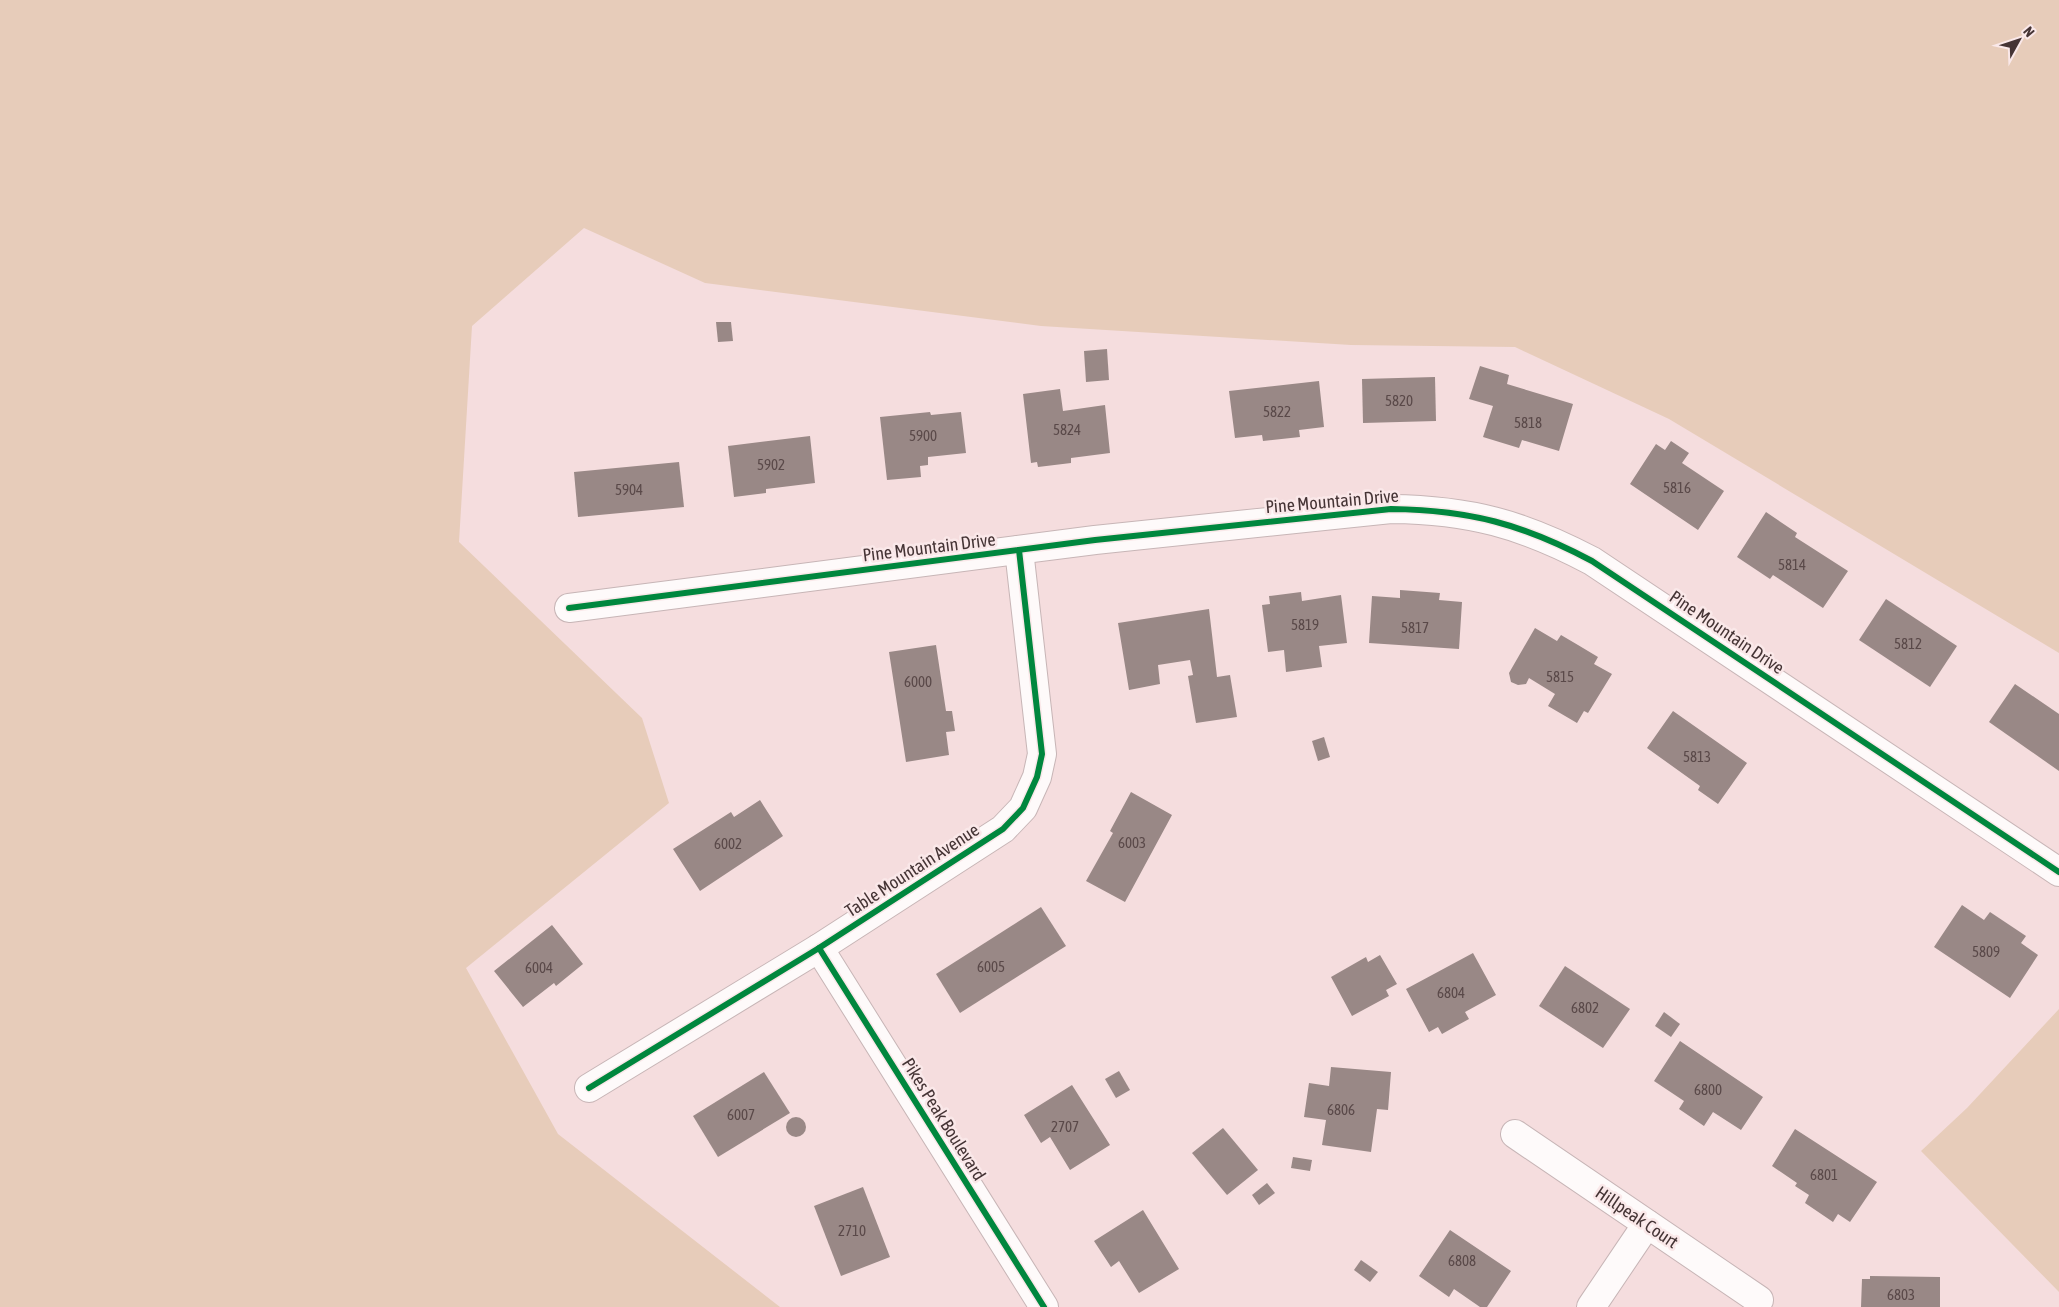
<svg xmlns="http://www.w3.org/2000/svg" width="2059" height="1307" font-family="'Asap Condensed',sans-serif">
	<rect width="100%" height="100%" fill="#f5ddde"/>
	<g fill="#e7ccba">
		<path d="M0,0h2059v653l-390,-234 -154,-72 -164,-2 -310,-19 -336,-43 -121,-55 -112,98 -13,216 183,176 27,85 -203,165 92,166 222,173h-780z"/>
		<path d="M2059,1009v283l-138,-141 46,-43z"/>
	</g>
	<g fill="#998886">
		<path d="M716,322h15l2,19 -15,1z"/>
		<path d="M1107,349l2,31 -23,2 -2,-31z"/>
		<path d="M1480,366l29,9 -2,9 66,20 -14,47 -37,-11 -3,8 -36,-11 10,-31 -24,-7z"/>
		<path d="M1435,377l1,44 -73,2 -1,-44z"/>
		<path d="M1319,381l5,46 -25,3 1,7 -37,4 -1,-6 -27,3 -6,-47z"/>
		<path d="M1060,389l3,22 42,-6 5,48 -39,5v5l-33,4 -1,-5 -6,1 -8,-69z"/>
		<path d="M930,412l1,3 30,-3 5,41 -38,4v8l-8,1 1,11 -34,3 -7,-63z"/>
		<path d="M810,436l5,47 -49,6v4l-32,4 -6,-51z"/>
		<path d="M1671,441l18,12 -7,10 42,28 -26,39 -68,-46 26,-40 9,6z"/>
		<path d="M679,462l5,45 -106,10 -4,-45z"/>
		<path d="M1766,512l31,21 -2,4 53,34 -25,37 -50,-33 -3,4 -33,-22z"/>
		<path d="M1400,590l40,3 -1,7 23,2 -3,47 -90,-6 3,-47 28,2z"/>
		<path d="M1301,592l1,9 39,-6 6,48 -28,3 3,21 -36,5 -2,-22 -16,2 -6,-47 8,-1 -1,-8z"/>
		<path d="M1886,599l71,47 -27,41 -71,-47z"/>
		<path d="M1209,609l8,68 13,-2 7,42 -41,6 -8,-47 5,-1 -3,-15 -32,5 2,19 -31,6 -11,-67z"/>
		<path d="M1535,628l22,13 4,-6 17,10 20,12 -4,7 18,10 -24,39 -4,-2 -7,12 -29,-17 7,-12 -26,-16 -3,6 -8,1 -7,-3 -2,-9z"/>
		<path d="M936,645l10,66h6l3,20 -9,1 3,23 -43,7 -17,-110z"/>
		<path d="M2015,684l44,30v57l-70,-49z"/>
		<path d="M1673,711l74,52 -29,41 -20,-14 2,-4 -53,-38z"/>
		<path d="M1324,737l6,20 -12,4 -6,-20z"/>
		<path d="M1131,792l41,23 -47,87 -39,-21 27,-48 -3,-2z"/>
		<path d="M760,800l23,36 -83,55 -27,-42 58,-37 3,5z"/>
		<path d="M1962,905l22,15 6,-8 36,24 -5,7 17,12 -28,43 -76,-51z"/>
		<path d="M1041,907l25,39 -106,67 -24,-39z"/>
		<path d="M552,925l31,39 -27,22 -2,-3 -31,24 -29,-36z"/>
		<path d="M1473,953l23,42 -31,17 4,7 -11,6 -16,9 -4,-7 -9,5 -23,-43z"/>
		<path d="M1380,955l17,29 -11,6 3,6 -37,20 -21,-39 35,-20 2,5z"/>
		<path d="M1565,966l65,43 -27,39 -64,-42z"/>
		<path d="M1664,1012l16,12 -9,13 -16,-11z"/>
		<path d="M1680,1041l83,56 -22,33 -28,-18 -9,14 -25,-17 5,-8 -30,-20z"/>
		<path d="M1331,1067l60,5 -3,38 -11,-1 -6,43 -49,-7 4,-25 -22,-3 5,-34 20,3z"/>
		<path d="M1119,1071l11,19 -14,8 -11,-19z"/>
		<path d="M764,1072l26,41 -72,44 -25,-41z"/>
		<path d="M1072,1085l38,60 -40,25 -20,-33 -9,6 -17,-28z"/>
		<circle cx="796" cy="1127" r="10"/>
		<path d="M1223,1128l35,42 -31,25 -35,-42z"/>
		<path d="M1795,1129l82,53 -27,40 -12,-8 -5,8 -28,-19 4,-8 -14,-9 2,-3 -25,-17z"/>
		<path d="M1293,1157l19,3 -2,11 -19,-3z"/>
		<path d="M1267,1183l8,10 -16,12 -7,-10z"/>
		<path d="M863,1187l27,70 -49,19 -27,-70z"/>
		<path d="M1143,1210l36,59 -40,24 -20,-32 -8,6 -17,-26z"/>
		<path d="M1450,1230l61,41 -24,36h-7l-26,-18 -5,8 -30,-21z"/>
		<path d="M1361,1260l17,12 -8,10 -16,-12z"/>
		<path d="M1870,1276l70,1v30h-79l1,-28h8z"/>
	</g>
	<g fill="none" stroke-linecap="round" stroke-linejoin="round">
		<defs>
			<g id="minor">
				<path d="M569,608l526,-68 296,-31c79,1 131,15 201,52l467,311"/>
				<path d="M819,948l225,359"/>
				<path d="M589,1088l230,-140 184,-119 20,-21 14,-31 5,-23 -23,-204"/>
				<path d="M1515,1134l244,166"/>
				<path d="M1591,1307l56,-83"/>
			</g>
		</defs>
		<use href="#minor" stroke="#c7b5b6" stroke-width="30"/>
		<use href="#minor" stroke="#fefafa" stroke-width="28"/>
		<defs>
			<g id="cycleway">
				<path d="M569,608l526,-68 296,-31c79,1 131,15 201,52l467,311"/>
				<path d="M819,948l225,359"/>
				<path d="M589,1088l230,-140 184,-119 20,-21 14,-31 5,-23 -23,-204"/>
			</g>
		</defs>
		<use href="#cycleway" stroke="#fae8e9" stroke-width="9"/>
		<use href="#cycleway" stroke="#00873e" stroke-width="6"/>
	</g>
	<g text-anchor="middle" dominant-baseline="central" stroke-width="5" stroke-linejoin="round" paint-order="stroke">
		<g font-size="15" fill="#5a4949">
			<text x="1399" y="400">5820</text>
			<text x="1277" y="411">5822</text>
			<text x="1528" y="422">5818</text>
			<text x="1067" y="429">5824</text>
			<text x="923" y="435">5900</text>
			<text x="771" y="464">5902</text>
			<text x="1677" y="487">5816</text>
			<text x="629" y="489">5904</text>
			<text x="1792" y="564">5814</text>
			<text x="1305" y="624">5819</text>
			<text x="1415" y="627">5817</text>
			<text x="1908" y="643">5812</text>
			<text x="1560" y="676">5815</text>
			<text x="918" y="681">6000</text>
			<text x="1697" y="756">5813</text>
			<text x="1132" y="842">6003</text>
			<text x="728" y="843">6002</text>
			<text x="1986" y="951">5809</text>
			<text x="991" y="966">6005</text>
			<text x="539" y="967">6004</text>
			<text x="1451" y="992">6804</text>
			<text x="1585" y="1007">6802</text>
			<text x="1708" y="1089">6800</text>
			<text x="1341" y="1109">6806</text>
			<text x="741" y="1114">6007</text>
			<text x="1065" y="1126">2707</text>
			<text x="1824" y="1174">6801</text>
			<text x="852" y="1230">2710</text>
			<text x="1462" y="1260">6808</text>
			<text x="1901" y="1294">6803</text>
		</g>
		<g font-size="18" fill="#453435" stroke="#fae8e9">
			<text transform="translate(1332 501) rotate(-5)">Pine Mountain Drive</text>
			<text transform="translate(929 547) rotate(-7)">Pine Mountain Drive</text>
			<text transform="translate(1727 632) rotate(34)">Pine Mountain Drive</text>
			<text transform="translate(912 870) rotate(-33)">Table Mountain Avenue</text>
			<text transform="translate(944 1119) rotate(58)">Pikes Peak Boulevard</text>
			<text transform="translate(1637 1217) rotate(34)">Hillpeak Court</text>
		</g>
	</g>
	<g transform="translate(2019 40) rotate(50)" stroke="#fae8e9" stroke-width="4" paint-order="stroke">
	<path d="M0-4L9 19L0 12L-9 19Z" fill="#453435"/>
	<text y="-8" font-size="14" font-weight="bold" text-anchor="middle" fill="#453435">N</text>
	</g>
</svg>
